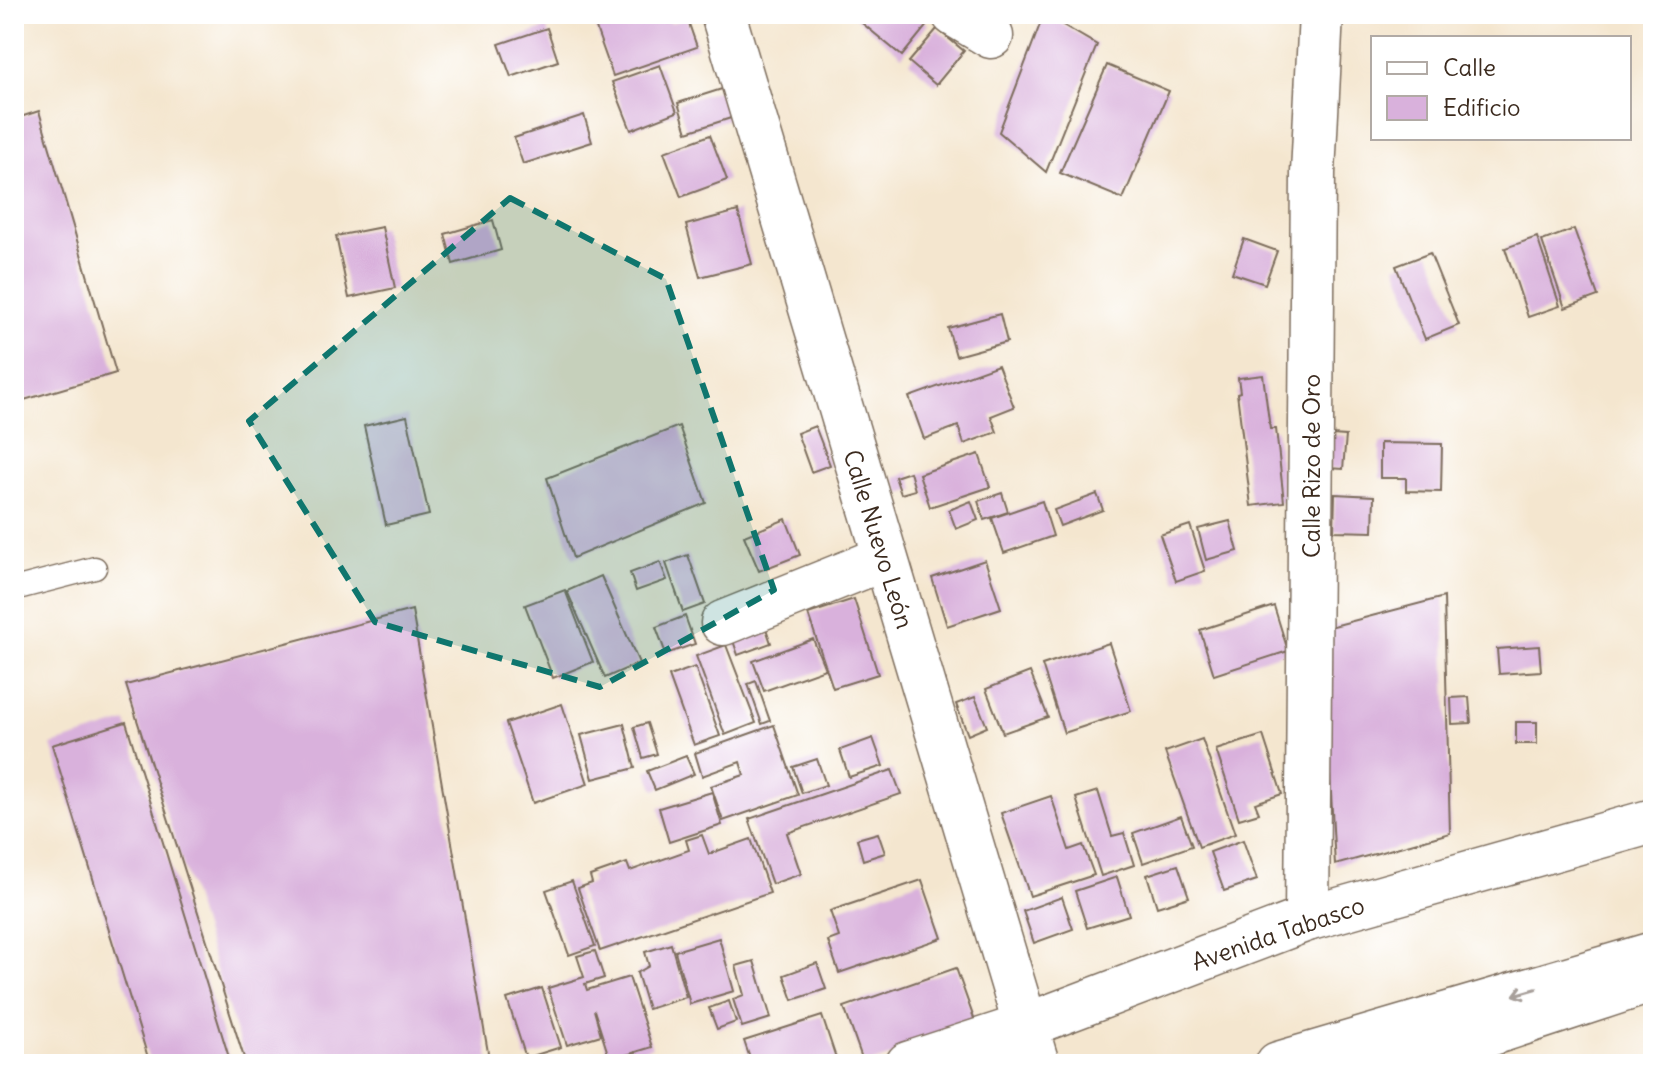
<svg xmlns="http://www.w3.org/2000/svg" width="1667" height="1078" font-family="Delius,sans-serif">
	<rect width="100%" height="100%" fill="#fff"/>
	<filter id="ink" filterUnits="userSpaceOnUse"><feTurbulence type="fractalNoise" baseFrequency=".0125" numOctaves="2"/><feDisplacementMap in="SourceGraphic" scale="16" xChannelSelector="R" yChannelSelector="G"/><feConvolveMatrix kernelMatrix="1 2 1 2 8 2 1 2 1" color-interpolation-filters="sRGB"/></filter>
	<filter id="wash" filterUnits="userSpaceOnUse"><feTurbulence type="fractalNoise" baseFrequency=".006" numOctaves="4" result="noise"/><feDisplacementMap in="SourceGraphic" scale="32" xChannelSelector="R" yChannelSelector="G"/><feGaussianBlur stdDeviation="1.8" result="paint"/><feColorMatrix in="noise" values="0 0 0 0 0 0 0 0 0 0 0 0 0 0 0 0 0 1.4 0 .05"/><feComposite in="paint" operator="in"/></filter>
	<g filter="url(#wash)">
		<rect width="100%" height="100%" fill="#f4e6cf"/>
		<g id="blocks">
			<g fill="#d9b1dc">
				<path d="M601,14h65l4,9 17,-5 10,29 -84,29 -21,-59z"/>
				<path d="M851,14h64l13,10 -26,32z"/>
				<path d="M1044,14l53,31 -51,127 -47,-40z"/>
				<path d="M547,28l11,33 -47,16 -12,-33z"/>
				<path d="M937,29l27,22 -28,34 -27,-23z"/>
				<path d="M660,65l17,47 -46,18 -19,-48z"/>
				<path d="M1107,65l62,26 -46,108 -63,-26z"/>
				<path d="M725,88l9,29 -47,15 -9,-29z"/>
				<path d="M39,111l77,262 -102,30v-284z"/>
				<path d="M584,115l8,27 -69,22 -9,-26z"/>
				<path d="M710,135l17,45 -46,17 -17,-45z"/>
				<path d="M738,211l14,53 -52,13 -14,-52z"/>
				<path d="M493,220l8,30 -48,14 -8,-30z"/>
				<path d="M382,227l13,61 -46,10 -13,-62z"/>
				<path d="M1574,229l24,67 -33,12 -23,-67z"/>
				<path d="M1537,237l23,69 -32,11 -23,-69z"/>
				<path d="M1244,239l33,12 -12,33 -33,-11z"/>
				<path d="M1430,253l29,72 -34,14 -29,-73z"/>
				<path d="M1000,314l7,28 -51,14 -8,-28z"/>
				<path d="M998,365l16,42 -23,9 6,16 -33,12 -6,-18 -34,13 -15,-42z"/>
				<path d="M1263,375l7,54h6l8,73 -33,4 -14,-113 3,-1 -2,-14z"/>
				<path d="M407,416l22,99 -43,10 -22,-99z"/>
				<path d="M679,426l27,77 -133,55 -26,-80z"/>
				<path d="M815,426l15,39 -19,7 -14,-39z"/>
				<path d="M1332,435l14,1 -3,33 -13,-1z"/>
				<path d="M1380,443l62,1 -1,48 -35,-1v-13h-26z"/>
				<path d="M979,454l11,33 -60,20 -11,-33z"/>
				<path d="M910,472l5,18 -14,4 -6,-17z"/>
				<path d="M1002,493l6,19 -24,8 -6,-19z"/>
				<path d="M1097,494l6,16 -43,16 -6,-16z"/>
				<path d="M1335,494l39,2 -1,36 -39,-1z"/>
				<path d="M971,501l7,19 -22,9 -7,-19z"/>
				<path d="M1042,501l11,35 -49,17 -12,-35z"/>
				<path d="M786,519l14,36 -41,16 -15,-35z"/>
				<path d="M1230,521l8,30 -32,9 -8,-31z"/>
				<path d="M1190,525l15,46 -29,10 -16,-46z"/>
				<path d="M688,555l17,49 -22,8 -17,-49z"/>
				<path d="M985,560l16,48 -54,18 -15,-48z"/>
				<path d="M660,562l7,18 -31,11 -6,-18z"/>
				<path d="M601,576l38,87 -34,15 -38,-87z"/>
				<path d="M565,590l28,72 -40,16 -28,-73z"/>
				<path d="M1444,597l6,236 -115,32 -13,-236z"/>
				<path d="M854,599l24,75 -45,14 -25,-74z"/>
				<path d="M1274,606l14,45 -74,24 -14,-45z"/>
				<path d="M412,610l78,454h-244l-120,-379z"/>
				<path d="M685,616l10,28 -29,10 -10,-27z"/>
				<path d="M763,620l8,23 -33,12 -8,-23z"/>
				<path d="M813,639l12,30 -61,22 -11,-30z"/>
				<path d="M1109,643l22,68 -67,22 -22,-68z"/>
				<path d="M726,645l30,78 -31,12 -29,-79z"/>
				<path d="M1539,646l2,25 -42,3 -2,-25z"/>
				<path d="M695,667l25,69 -26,9 -25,-69z"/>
				<path d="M1030,672l18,45 -45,16 -17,-44z"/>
				<path d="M756,681l14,40 -8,3 -14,-40z"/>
				<path d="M975,697l12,30 -19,8 -12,-31z"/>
				<path d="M1469,697l2,26 -19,1 -1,-26z"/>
				<path d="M562,704l26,80 -55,19 -27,-80z"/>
				<path d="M126,722l105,342h-81l-98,-319z"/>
				<rect x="1516" y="722" width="21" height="22"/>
				<path d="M647,723l10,31 -14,4 -9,-31z"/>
				<path d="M624,724l11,44 -42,11 -12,-44z"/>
				<path d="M774,725l24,70 -75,26 -12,-35 33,-11 -4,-13 -38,14 -7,-23z"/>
				<path d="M1263,735l19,59 -27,9 4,10 -20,6 -23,-69z"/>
				<path d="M873,738l10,28 -34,11 -9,-27z"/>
				<path d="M1202,739l33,95 -36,13 -34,-95z"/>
				<path d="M686,756l8,18 -39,16 -8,-19z"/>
				<path d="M817,759l9,26 -24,8 -9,-26z"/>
				<path d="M892,770l9,24 -114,39 14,41 -29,10 -23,-65z"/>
				<path d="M1098,791l14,45 12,-3 10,32 -33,11 -25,-78z"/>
				<path d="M712,792l10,33 -53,17 -10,-34z"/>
				<path d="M1051,796l18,54 14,-5 11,30 -64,21 -29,-83z"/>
				<path d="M1181,816l11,30 -49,17 -10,-30z"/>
				<path d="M878,833l7,20 -22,7 -6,-21z"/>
				<path d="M702,835l7,19 42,-15 19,54 -170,58 -22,-63 14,-5 -2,-7 37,-13 3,8 59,-21 -3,-10z"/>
				<path d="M1243,840l14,40 -33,11 -14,-39z"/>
				<path d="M1178,865l11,32 -32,10 -10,-32z"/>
				<path d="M1117,877l12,38 -42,13 -12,-37z"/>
				<path d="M922,880l20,58 -103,35 -11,-32 11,-4 -9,-26z"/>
				<path d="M572,881l23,65 -26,9 -23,-65z"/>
				<path d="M1062,897l11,32 -39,14 -11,-32z"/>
				<path d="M719,938l15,53 -44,13 -15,-53z"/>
				<path d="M671,944l15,53 -38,12 -11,-36 12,-7 -4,-14z"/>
				<path d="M595,951l9,27 -19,6 2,6 42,-13 23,70 -42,13 -16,-50 7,25 -34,10 -19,-57 36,-11 -7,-21z"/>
				<path d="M754,961l17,57 -29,9 -9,-28 11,-4 -8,-29z"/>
				<path d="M817,963l9,26 -33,11 -9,-25z"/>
				<path d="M956,968l21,59 -109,37h-4l-20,-57z"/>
				<path d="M542,988l19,59 -35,11 -19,-59z"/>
				<path d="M729,1001l7,21 -19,7 -8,-21z"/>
				<path d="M822,1016l16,48h-86l-8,-23z"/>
			</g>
		</g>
	</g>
	<g filter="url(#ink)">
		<use href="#blocks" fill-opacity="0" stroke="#7c6c5c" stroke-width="2"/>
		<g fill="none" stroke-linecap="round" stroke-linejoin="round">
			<defs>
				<path id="lane" d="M14,589l81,-21"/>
				<g id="street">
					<path d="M723,14l314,1050"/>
					<path d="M954,14l37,22"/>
					<path d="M723,623l162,-65"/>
					<path d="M1307,919l6,-746 8,-159"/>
					<path d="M908,1064l117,-38 282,-107 346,-98"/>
				</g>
				<path id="primary" d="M1278,1064l375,-110"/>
				<path id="highway" d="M1398,1064l255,-84"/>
			</defs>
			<use href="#lane" stroke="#7c6c5c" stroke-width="25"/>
			<use href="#street" stroke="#7c6c5c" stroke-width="47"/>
			<use href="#primary" stroke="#7c6c5c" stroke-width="47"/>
			<use href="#highway" stroke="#7c6c5c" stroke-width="47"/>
			<use href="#lane" stroke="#fff" stroke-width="22"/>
			<use href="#street" stroke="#fff" stroke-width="44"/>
			<use href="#primary" stroke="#fff" stroke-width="44"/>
			<use href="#highway" stroke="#fff" stroke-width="44"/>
		</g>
		<defs><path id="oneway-shaft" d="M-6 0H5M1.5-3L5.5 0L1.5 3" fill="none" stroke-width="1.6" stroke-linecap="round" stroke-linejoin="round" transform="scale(2)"/></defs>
		<use stroke="#a79f9a" href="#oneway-shaft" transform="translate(1525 992) rotate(164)"/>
	</g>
	<path fill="#0f766e" fill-opacity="0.2" stroke="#0f766e" stroke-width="6" stroke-dasharray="16 10" stroke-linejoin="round" d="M510,198l156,81 108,311 -174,97 -225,-65 -126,-201z"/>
	<g text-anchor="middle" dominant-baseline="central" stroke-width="8" stroke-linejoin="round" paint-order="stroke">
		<g font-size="24" fill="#3b2a1e" stroke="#fff">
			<text transform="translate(1311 466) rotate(-90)">Calle Rizo de Oro</text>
			<text transform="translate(879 539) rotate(73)">Calle Nuevo León</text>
			<text transform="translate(1278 933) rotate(-19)">Avenida Tabasco</text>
		</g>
	</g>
	<rect width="1667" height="1078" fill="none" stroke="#fff" stroke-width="48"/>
	<rect x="1371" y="36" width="260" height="104" fill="#ffffff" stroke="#b1aaa5" stroke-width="2"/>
	<rect x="1387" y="62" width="40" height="12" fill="#ffffff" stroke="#b1aaa5" stroke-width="2"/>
	<text x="1443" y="76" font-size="24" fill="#3b2a1e">Calle</text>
	<rect x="1387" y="96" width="40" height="24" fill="#d9b1dc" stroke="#b1aaa5" stroke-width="2"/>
	<text x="1443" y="116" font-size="24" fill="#3b2a1e">Edificio</text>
</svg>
